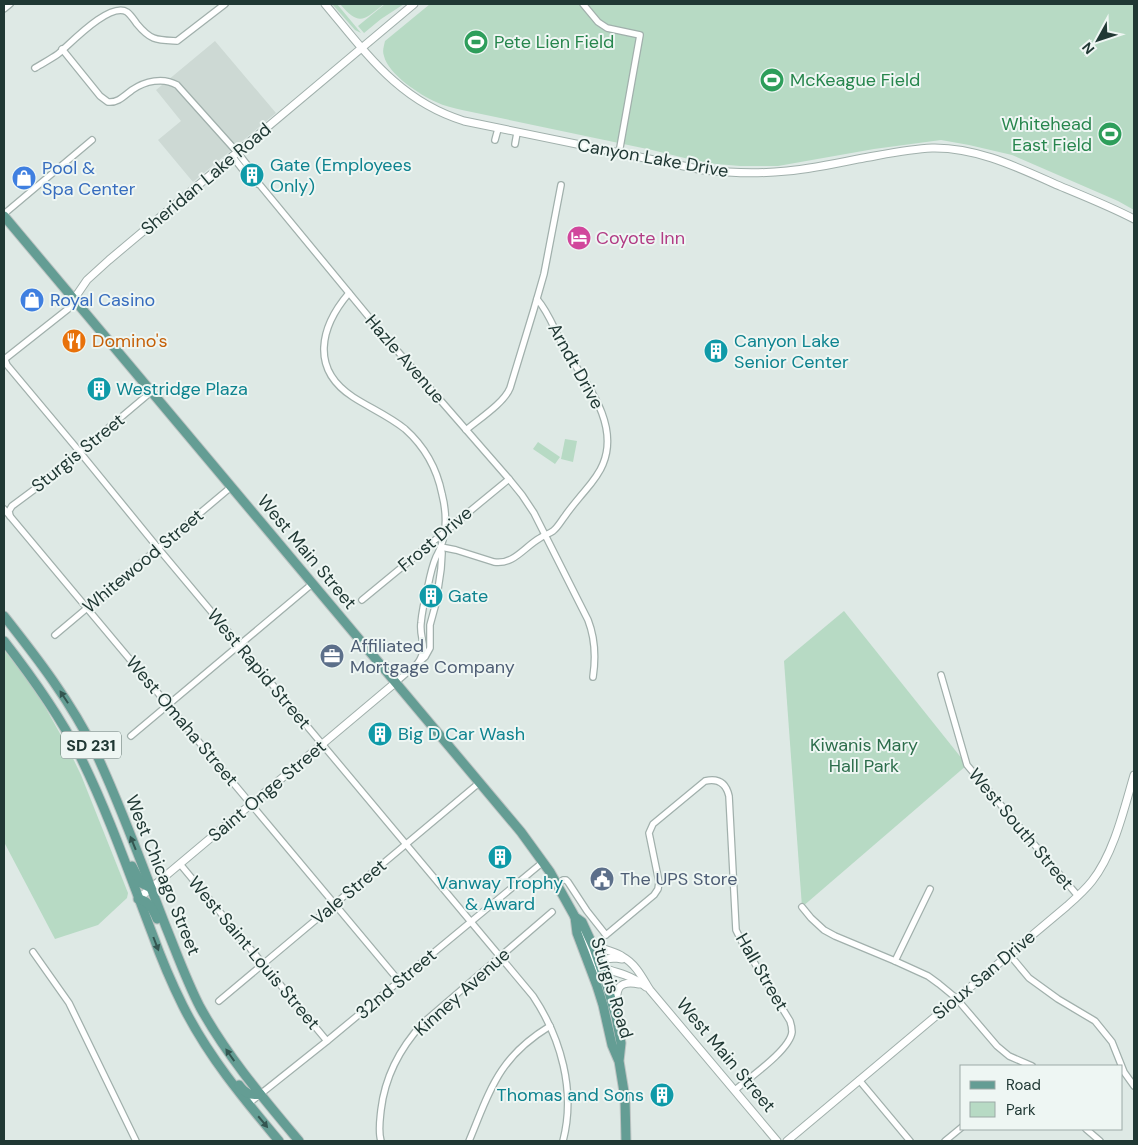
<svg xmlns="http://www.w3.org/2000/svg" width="1138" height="1145" font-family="'DM Sans',sans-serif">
	<rect width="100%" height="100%" fill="#dee9e5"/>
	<path fill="#cdd9d4" d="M215,41l61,72 -83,69 -35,-42 23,-19 -25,-31z"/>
	<g fill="#b7dac4">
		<path d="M332,4h5l24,29 -6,-3z"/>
		<path d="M340,4h44c-21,17 -25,22 -44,0z"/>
		<path d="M385,4h19l-23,15 -17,14 -6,-7z"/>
		<path d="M430,4h704v206l-16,-9 -106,-46 -43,-10 -28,-5 -67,9 -96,17h-38l-35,-3 -53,-13 -190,-40c-8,-2 -18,-4 -26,-8 -16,-7 -48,-28 -52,-46 -2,-5 0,-10 1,-15z"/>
		<path d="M565,439l12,2 -4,21 -12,-3z"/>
		<path d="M538,442l22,15 -5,7 -22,-15z"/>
		<path d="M844,611l123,154 -165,142 -18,-246z"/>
		<path d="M4,650l20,25 20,30 23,41 14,29 47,118 -1,5 -29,27 -43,14 -51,-97z"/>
	</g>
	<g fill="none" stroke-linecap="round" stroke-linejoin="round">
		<defs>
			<g id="minor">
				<path d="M583,4l15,18 9,6 33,7 -21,118"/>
				<path d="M4,9l6,-5"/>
				<path d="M62,49l38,47 8,6c10,1 16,-6 24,-12 13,-9 31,-13 45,-5l60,67 19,24 3,8"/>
				<path d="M35,68c8,-5 16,-9 23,-14 12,-10 52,-53 69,-42 4,3 7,8 10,12 14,17 20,16 40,17l48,-37"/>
				<path d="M495,140l3,-11"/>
				<path d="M515,144l2,-11"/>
				<path d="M232,156l19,24 9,5 127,154 122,140 13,16 12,18 54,107c7,18 8,37 5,57"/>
				<path d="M4,214l88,-74"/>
				<path d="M349,293c-29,34 -39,76 4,104 17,11 36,19 52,32 19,17 32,40 37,65 4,16 5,36 -1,52 -1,4 -3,7 -5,11 -4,9 -6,19 -8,29 -3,12 -6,25 -7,37 -2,17 8,23 -3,40"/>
				<path d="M74,299l-6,10 -62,49 -1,2 2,5 67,80 84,103 375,448c28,42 43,95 30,145"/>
				<path d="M466,430c13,-11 38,-27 44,-42l24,-79 10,-35 17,-89"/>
				<path d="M4,509l395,472"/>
				<path d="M10,516l-1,-5 3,-5 31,-23 108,-91"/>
				<path d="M441,547l15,3 38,12c20,3 30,-15 46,-24 4,-3 9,-4 13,-7 5,-4 8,-10 12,-15 4,-6 9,-12 14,-18 9,-11 19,-21 24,-34 17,-41 -18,-82 -38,-115 -10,-17 -15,-35 -28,-50"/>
				<path d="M362,600l147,-121"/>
				<path d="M55,635l176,-148"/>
				<path d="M941,675l26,90 111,131"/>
				<path d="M395,683l30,-26 5,-9v-23l6,-22 5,-34 1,-16 -1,-6"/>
				<path d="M131,736l181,-152"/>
				<path d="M180,864l147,177"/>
				<path d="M557,884l6,-4h3l2,2 19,29 19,24 48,-40 4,-6 1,-7 -10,-49 4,-9 52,-43c13,-3 21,2 24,15l7,134 7,14 47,77c1,3 2,7 2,11 -2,18 -43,46 -57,58"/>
				<path d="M802,907l9,11 13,12 11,6 60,25 33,15 11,8 17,14 41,48 12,10 23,10"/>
				<path d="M33,952l36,51 67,138"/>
				<path d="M1009,954l20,24 29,21 37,22 17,21 12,30 10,14"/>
				<path d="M895,961l35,-72"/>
				<path d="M219,1001l260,-218"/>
				<path d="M859,1080l51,61"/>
				<path d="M248,1104l79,-63 216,-179"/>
				<path d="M1086,1129l14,12"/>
				<path d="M381,1141c-3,-10 -1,-21 0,-31 4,-34 19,-62 42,-87l129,-111"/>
				<path d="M469,1141c10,-23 18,-49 33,-71 12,-18 30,-33 48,-44"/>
				<path d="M945,1141l17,-14"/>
			</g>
			<g id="tertiary">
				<path d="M325,4c42,50 74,97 139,117l239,49c28,3 56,4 84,1 23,-2 47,-7 71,-12 24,-4 49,-10 74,-11 46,-1 89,21 130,39 24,10 49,20 72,32"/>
				<path d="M74,299l13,-19 22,-20 305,-256"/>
				<path d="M138,899l257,-216"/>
				<path d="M581,933l12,27c8,9 21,11 32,15 8,3 15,7 21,12"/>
				<path d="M593,941c11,12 19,8 30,16 13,7 20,22 27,33l127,151"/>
				<path d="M594,978l3,-9 7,-10 12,-1 6,1"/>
				<path d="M616,1009c0,-20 1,-29 23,-25"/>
				<path d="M787,1141l280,-235c9,-8 18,-16 25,-25 22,-28 32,-72 42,-106"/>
			</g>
			<g id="primary">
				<path d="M4,216l517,616 29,40 25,45 7,5 12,26 15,44 7,25 5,26 -2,18 6,37 1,43"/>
				<path d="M4,616c34,43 67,86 91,135 27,57 48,117 71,176 11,27 21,55 34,80 27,49 63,91 99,134"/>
				<path d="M4,641c28,36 54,72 75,113 29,58 50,119 73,179 9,25 19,49 31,73 25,50 60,92 96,135"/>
				<path d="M132,866l9,17 10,5"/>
				<path d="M138,899c11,1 16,12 19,20"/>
				<path d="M575,917l2,16 20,53 6,19 9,40 6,14"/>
				<path d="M239,1085c6,8 11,11 21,9"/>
			</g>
		</defs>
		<use href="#minor" stroke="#a1b0ac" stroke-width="8"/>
		<use href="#tertiary" stroke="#a1b0ac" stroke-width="9"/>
		<use href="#primary" stroke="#bcc3c2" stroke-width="11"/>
		<use href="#minor" stroke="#fff" stroke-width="5.5"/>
		<use href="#tertiary" stroke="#fff" stroke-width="7"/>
		<use href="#primary" stroke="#649d94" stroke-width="9"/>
	</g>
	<defs><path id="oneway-solid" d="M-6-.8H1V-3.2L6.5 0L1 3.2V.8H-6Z" transform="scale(1.25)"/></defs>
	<g fill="#345651">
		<use href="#oneway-solid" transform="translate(64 697) rotate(-123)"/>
		<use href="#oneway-solid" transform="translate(133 843) rotate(-112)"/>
		<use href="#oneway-solid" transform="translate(156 944) rotate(69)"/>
		<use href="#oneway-solid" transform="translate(230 1055) rotate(-125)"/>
		<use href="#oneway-solid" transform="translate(263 1122) rotate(50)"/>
	</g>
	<defs>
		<symbol id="stadium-disc" viewBox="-11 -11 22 22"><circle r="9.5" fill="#2e9e5b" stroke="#eef6f3"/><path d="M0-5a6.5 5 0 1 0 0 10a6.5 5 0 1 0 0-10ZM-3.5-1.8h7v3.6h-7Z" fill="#fff"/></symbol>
		<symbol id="building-disc" viewBox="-11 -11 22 22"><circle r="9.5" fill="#0f9aa8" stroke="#eef6f3"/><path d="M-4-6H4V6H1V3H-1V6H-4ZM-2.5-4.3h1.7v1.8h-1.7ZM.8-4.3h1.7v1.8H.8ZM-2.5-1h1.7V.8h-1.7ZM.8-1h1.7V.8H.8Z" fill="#fff"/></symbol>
		<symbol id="shop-disc" viewBox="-11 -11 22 22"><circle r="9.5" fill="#3f7fe0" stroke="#eef6f3"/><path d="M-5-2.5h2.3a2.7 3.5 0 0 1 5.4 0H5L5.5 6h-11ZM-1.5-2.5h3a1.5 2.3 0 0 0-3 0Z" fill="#fff"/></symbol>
		<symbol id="hotel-disc" viewBox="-11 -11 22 22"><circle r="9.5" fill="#d1479c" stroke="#eef6f3"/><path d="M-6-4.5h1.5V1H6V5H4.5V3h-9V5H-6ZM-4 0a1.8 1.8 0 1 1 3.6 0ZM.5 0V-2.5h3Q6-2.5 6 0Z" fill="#fff"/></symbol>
		<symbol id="restaurant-disc" viewBox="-11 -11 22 22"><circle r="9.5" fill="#e8710a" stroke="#eef6f3"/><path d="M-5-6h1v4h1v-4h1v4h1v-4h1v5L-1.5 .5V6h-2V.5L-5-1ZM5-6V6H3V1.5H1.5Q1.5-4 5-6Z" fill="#fff"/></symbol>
		<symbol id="office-disc" viewBox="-11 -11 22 22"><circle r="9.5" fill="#5c6f8a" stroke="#eef6f3"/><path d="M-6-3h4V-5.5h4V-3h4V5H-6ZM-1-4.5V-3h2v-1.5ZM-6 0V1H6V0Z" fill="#fff"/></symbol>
		<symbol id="civic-disc" viewBox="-11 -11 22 22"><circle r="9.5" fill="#5c6f8a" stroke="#eef6f3"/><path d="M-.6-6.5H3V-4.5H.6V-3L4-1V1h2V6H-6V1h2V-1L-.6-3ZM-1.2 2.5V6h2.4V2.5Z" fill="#fff"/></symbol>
	</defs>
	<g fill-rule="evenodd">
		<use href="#stadium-disc" x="462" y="28" width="28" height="28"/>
		<use href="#stadium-disc" x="758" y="66" width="28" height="28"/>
		<use href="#stadium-disc" x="1096" y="120" width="28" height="28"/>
		<use href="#building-disc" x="238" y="161" width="28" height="28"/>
		<use href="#shop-disc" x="10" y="164" width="28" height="28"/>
		<use href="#hotel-disc" x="565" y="224" width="28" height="28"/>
		<use href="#shop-disc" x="18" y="286" width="28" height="28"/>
		<use href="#restaurant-disc" x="60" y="327" width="28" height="28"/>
		<use href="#building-disc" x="702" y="337" width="28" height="28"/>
		<use href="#building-disc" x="85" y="375" width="28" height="28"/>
		<use href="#building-disc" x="417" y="582" width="28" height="28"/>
		<use href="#office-disc" x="318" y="642" width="28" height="28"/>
		<use href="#building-disc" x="366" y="720" width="28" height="28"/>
		<use href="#building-disc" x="486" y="843" width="28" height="28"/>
		<use href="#civic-disc" x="588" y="865" width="28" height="28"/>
		<use href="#building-disc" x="648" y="1081" width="28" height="28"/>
	</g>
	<g text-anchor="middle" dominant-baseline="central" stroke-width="4" stroke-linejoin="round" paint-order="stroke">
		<rect fill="#eef6f3" stroke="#5e716d" stroke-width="1" x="61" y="731.5" width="60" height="27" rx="4"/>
		<g font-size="16" font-weight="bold" fill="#203834">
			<text x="91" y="745">SD 231</text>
		</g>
		<g font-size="18" fill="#27864d" stroke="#eef6f3" text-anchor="start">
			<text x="494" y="42">Pete Lien Field</text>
			<text x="790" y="80">McKeague Field</text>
			<text x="1092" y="124" text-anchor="end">Whitehead<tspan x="1092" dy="21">East Field</tspan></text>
		</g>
		<g font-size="18" fill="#203834" stroke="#eef6f3">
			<text transform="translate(653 158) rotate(10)">Canyon Lake Drive</text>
			<text transform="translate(206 179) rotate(-40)">Sheridan Lake Road</text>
			<text transform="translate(405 359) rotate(49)">Hazle Avenue</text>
			<text transform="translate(576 366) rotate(61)">Arndt Drive</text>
			<text transform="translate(78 453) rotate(-39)">Sturgis Street</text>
			<text transform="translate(435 539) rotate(-40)">Frost Drive</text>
			<text transform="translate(307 552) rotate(50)">West Main Street</text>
			<text transform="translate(143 561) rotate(-40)">Whitewood Street</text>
			<text transform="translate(259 669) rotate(50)">West Rapid Street</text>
			<text transform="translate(182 721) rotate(50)">West Omaha Street</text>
			<text transform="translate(267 791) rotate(-40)">Saint Onge Street</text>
			<text transform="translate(1021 829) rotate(50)">West South Street</text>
			<text transform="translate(163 875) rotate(68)">West Chicago Street</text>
			<text transform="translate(349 892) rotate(-40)">Vale Street</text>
			<text transform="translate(254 953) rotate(50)">West Saint Louis Street</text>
			<text transform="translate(762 972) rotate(60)">Hall Street</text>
			<text transform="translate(984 975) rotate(-40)">Sioux San Drive</text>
			<text transform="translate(396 984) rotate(-40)">32nd Street</text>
			<text transform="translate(612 988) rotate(73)">Sturgis Road</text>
			<text transform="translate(462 992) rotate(-42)">Kinney Avenue</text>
			<text transform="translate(726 1055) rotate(50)">West Main Street</text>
		</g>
		<g font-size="18" fill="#0d838f" stroke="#eef6f3" text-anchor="start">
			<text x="270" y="165">Gate (Employees<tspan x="270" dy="21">Only)</tspan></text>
			<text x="734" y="341">Canyon Lake<tspan x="734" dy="21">Senior Center</tspan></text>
			<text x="116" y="389">Westridge Plaza</text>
			<text x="448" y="596">Gate</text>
			<text x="398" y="734">Big D Car Wash</text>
			<text x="500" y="883" text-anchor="middle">Vanway Trophy<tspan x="500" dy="21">&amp; Award</tspan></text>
			<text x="644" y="1095" text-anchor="end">Thomas and Sons</text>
		</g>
		<g font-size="18" fill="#366cbe" stroke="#eef6f3" text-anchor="start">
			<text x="42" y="168">Pool &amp;<tspan x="42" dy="21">Spa Center</tspan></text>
			<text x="50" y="300">Royal Casino</text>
		</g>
		<g font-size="18" fill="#b23c85" stroke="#eef6f3" text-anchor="start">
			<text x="596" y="238">Coyote Inn</text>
		</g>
		<g font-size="18" fill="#c56008" stroke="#eef6f3" text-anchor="start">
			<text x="92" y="341">Domino's</text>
		</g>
		<g font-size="18" fill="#4e5e75" stroke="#eef6f3" text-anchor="start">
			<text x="350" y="646">Affiliated<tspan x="350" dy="21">Mortgage Company</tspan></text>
			<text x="620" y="879">The UPS Store</text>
		</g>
		<g font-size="18" fill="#2c6d4b" stroke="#eef6f3">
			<text x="864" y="745">Kiwanis Mary<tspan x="864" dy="21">Hall Park</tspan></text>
		</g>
	</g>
	<rect width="1138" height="1145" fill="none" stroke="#203834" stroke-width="10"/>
	<rect x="960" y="1065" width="162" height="65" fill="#eef6f3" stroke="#9caaa7"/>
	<rect x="970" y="1081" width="25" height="8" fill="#649d94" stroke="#9caaa7"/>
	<text x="1006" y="1090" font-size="15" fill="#203834">Road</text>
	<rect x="970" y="1102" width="25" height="15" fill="#b7dac4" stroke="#9caaa7"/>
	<text x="1006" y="1115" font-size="15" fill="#203834">Park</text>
	<g transform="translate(1098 40) rotate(230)" stroke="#eef6f3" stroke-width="4" paint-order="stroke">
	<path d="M0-4L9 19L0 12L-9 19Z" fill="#203834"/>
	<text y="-8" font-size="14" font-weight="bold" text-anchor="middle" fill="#203834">N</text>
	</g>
</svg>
